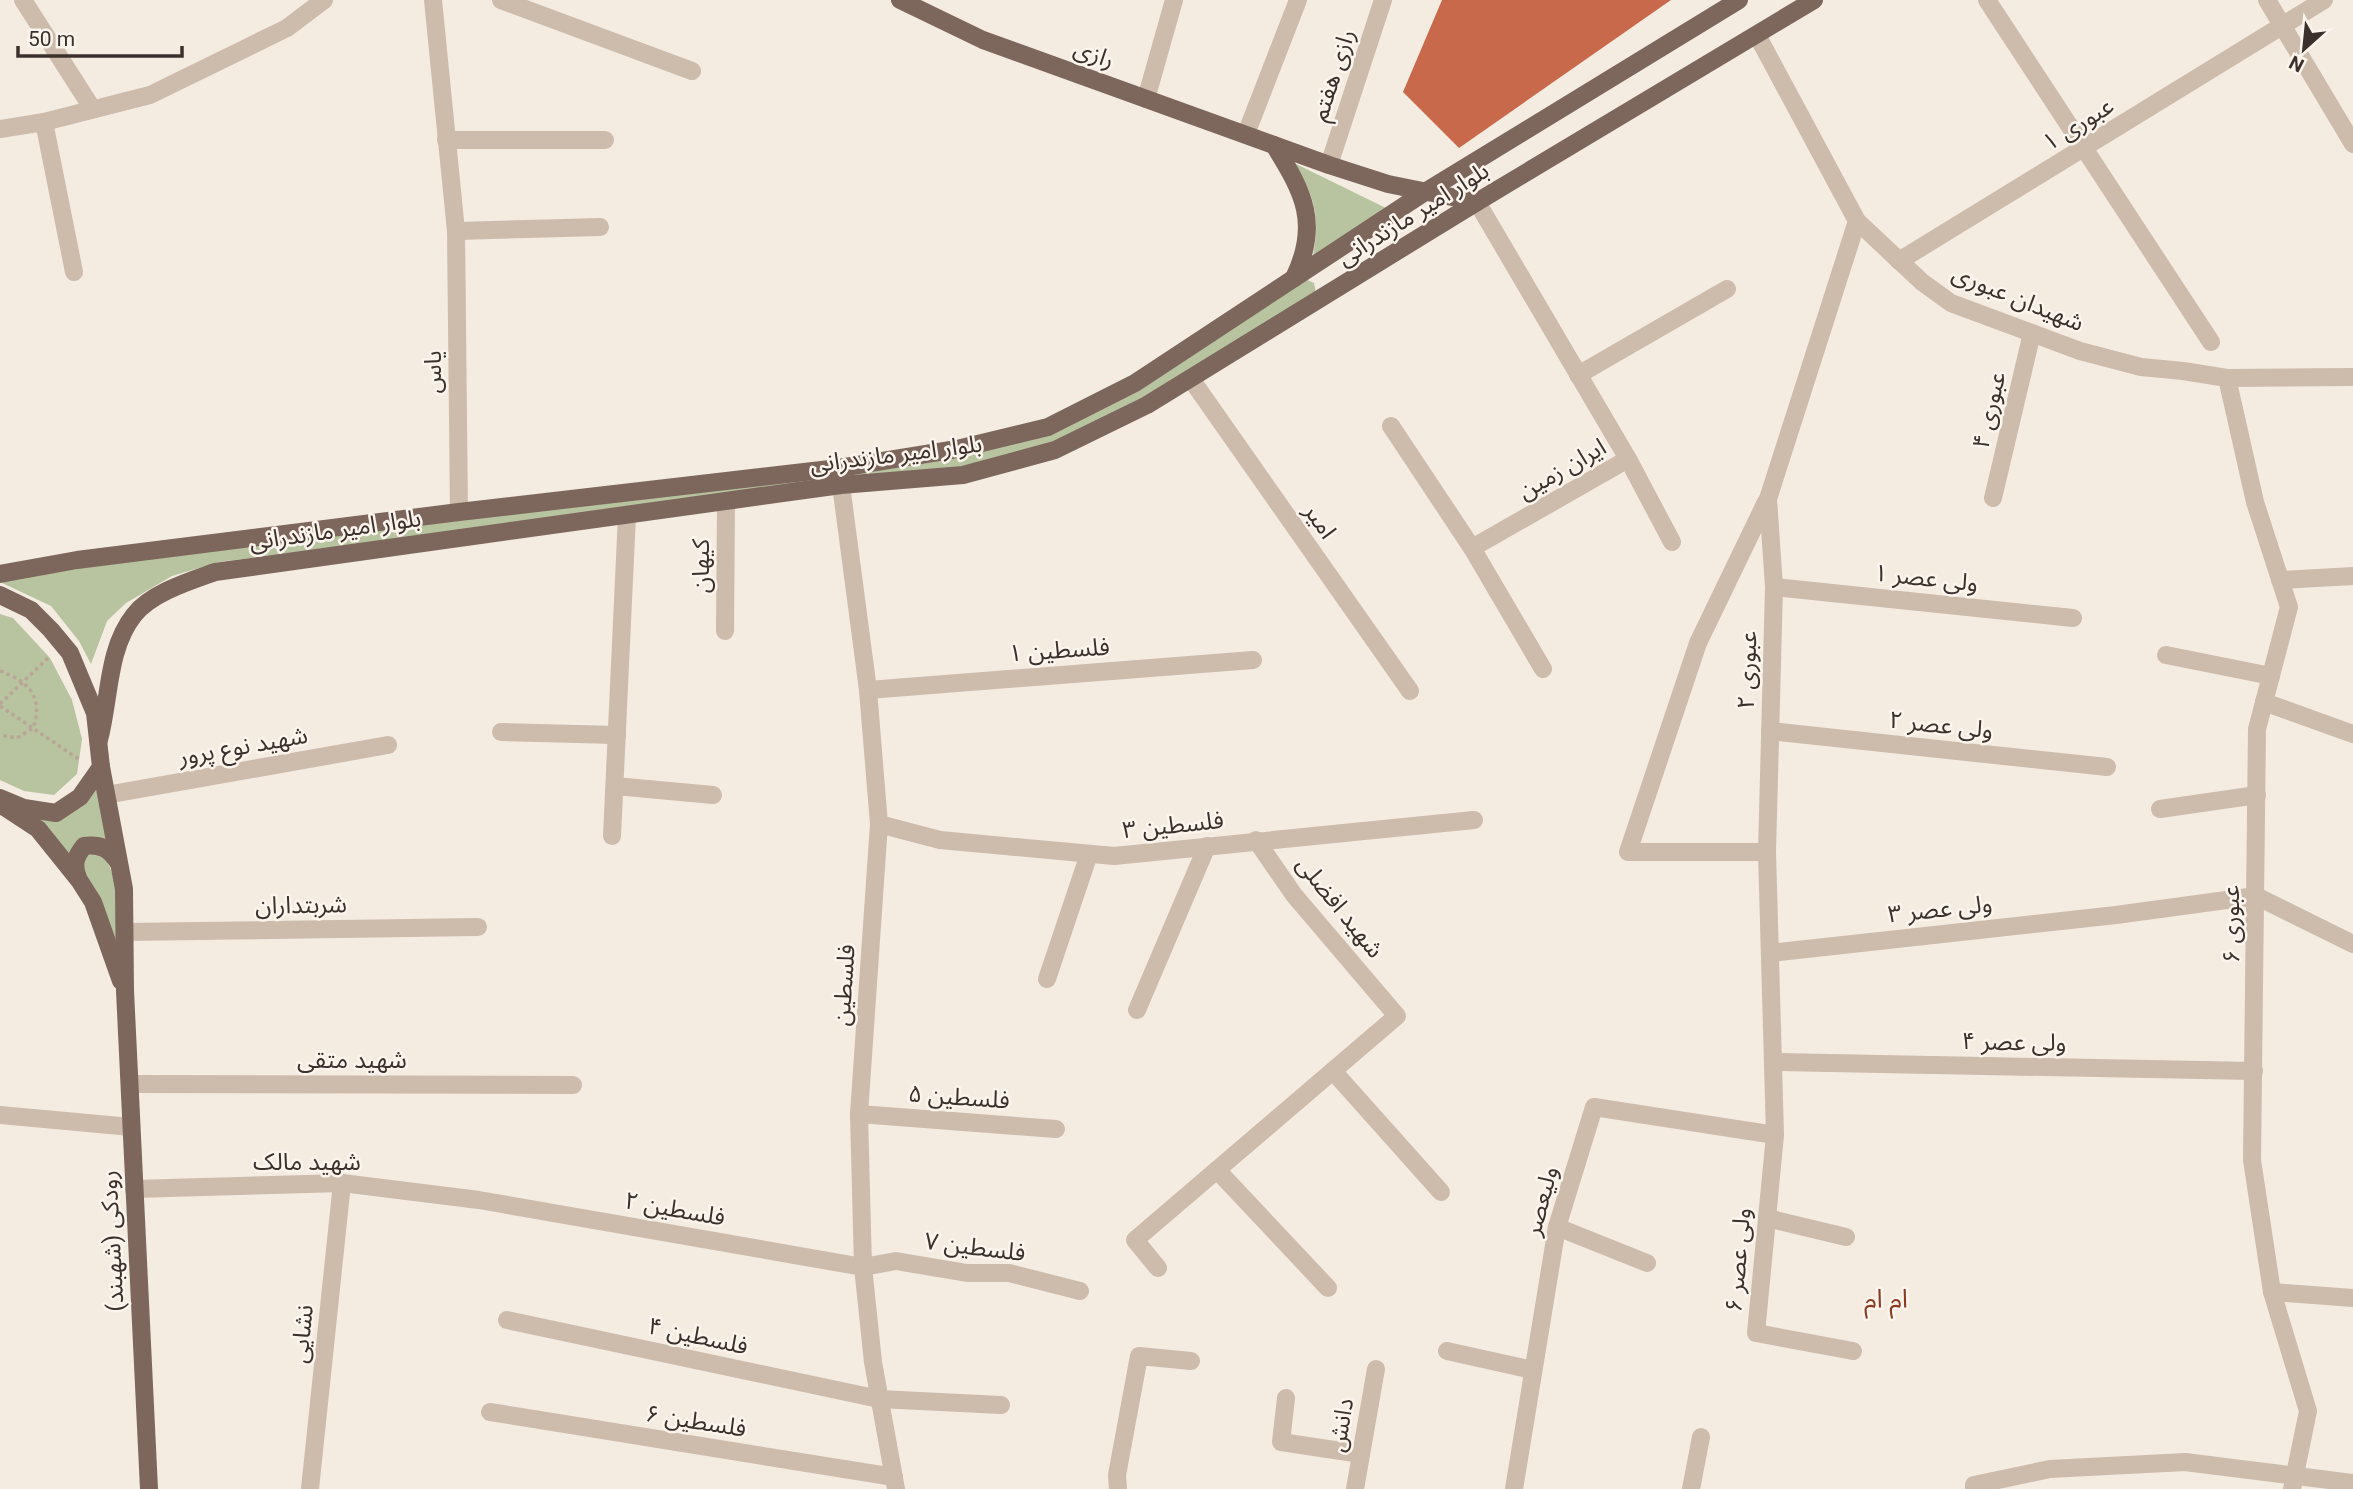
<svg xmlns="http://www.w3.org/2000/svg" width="2353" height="1489" font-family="Roboto,'Noto Sans Arabic',sans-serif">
	<rect width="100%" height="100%" fill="#f4ebe1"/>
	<g fill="#b8c4a0">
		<path d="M1294,163l94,46 -75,48c7,-39 3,-60 -19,-94z"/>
		<path d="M1305,279l9,4 2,10 -177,111 -87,42 -102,23 -731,93 -47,14 -46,27 -19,18 -16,43 -12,-23 -28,-35 -51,-24 128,-22 917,-127z"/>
		<path d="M0,614l13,4 37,40 22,42 10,39 -5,35 -23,21 -30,-4 -24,-11z"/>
		<path d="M96,788l12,55 -40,12 -34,-39z"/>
		<path d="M87,853l18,3c15,29 14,64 13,97l-35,-79 -1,-15z"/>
	</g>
	<path fill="#c8694b" d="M1442,0h229l-212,148 -56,-56z"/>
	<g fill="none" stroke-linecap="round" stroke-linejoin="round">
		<g stroke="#b9a596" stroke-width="3.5" stroke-dasharray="3.5 3.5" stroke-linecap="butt">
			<path d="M0,671c29,10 44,27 33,57l-16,10 -17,-3"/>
			<path d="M0,704l49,-47"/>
			<path d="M0,706l80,54"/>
		</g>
		<g stroke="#cdbbac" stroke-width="18">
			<path d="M23,0l69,108"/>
			<path d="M433,0l23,231 3,281"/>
			<path d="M501,0l191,71"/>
			<path d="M1987,0l224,342"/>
			<path d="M2267,0l86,144"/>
			<path d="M1757,35l100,186 65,61 29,21 129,48 61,16 42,4 44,7 126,-1"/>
			<path d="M1146,99l28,-99"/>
			<path d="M44,122l30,150"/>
			<path d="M0,129l44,-7 106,-27 137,-67 37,-28"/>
			<path d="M1246,134l52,-134"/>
			<path d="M446,140h159"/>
			<path d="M1329,165l54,-165"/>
			<path d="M1477,202l151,257 44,83"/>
			<path d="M456,231l144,-4"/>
			<path d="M1899,261l425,-261"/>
			<path d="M1578,375l149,-86"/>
			<path d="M2227,378l28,124 34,105 -32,122 -5,431 20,132 36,119 -16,78"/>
			<path d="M1191,379l219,312"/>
			<path d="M1391,426l81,122 71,121"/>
			<path d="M841,485l27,205 11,134 -20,290 4,153 10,95 23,127"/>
			<path d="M1993,498l39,-165"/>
			<path d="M1766,502l-68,141 -70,209h139"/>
			<path d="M1472,548l156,-89"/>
			<path d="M2280,580l73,-4"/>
			<path d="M1774,587l299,31"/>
			<path d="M725,631l1,-130"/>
			<path d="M2166,655l105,21"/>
			<path d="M868,690l385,-30"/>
			<path d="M2264,702l89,32"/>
			<path d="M1770,731l337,36"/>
			<path d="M501,732l116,3"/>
			<path d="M615,786l98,9"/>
			<path d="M106,795l282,-50"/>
			<path d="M2160,809l97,-14"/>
			<path d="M879,824l61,16 174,16 360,-36"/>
			<path d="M612,836l15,-321"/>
			<path d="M124,932l354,-5"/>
			<path d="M1770,953l346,-38 140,-19 97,48"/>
			<path d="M1047,979l42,-125"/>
			<path d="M1137,1010l70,-164"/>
			<path d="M1773,1062l481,9"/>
			<path d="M1333,1071l108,121"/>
			<path d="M130,1084l443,1"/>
			<path d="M859,1114l197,15"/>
			<path d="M0,1115l131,12"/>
			<path d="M1217,1170l111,118"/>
			<path d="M134,1189l208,-6 137,17 384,67 33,-6 71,12h42l71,18"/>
			<path d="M1767,1218l79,19"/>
			<path d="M1557,1227l90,36"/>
			<path d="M1158,1268l-23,-28 262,-224 -103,-121 -38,-55"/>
			<path d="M2272,1292l81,6"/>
			<path d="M507,1320l372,79 122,6"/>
			<path d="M1447,1351l86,19"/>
			<path d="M1853,1351l-97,-18 19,-198 -8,-283 7,-265 -6,-88 89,-278"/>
			<path d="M1286,1398l-5,44 80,12"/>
			<path d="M490,1412l404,65"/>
			<path d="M310,1489l32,-306"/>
			<path d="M1118,1489l-1,-14 22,-119 52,5"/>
			<path d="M1355,1489l21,-120"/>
			<path d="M1514,1489l43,-262 37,-120 181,28"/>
			<path d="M1691,1489l10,-52"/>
			<path d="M1974,1489v-4l76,-16 135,-7 168,21"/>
		</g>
		<g stroke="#7d675c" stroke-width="18">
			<path d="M900,0l83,40 346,125 59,19 89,18"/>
			<path d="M1274,145c30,48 46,79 20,133"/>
			<path d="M0,574l77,-14 382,-48 380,-44 118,-19 91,-22 87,-44 290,-191 314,-192"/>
			<path d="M0,595l31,15 20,20 19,23 25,60 6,54 -21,30 -24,16 -32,-5 -24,-10"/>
			<path d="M99,740c11,-41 8,-91 35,-125 17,-22 56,-34 81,-43l626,-87 122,-10 92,-25 92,-45 330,-203 337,-202"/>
			<path d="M101,767l23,122 1,102 24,498"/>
			<path d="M6,808l32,21 41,51 14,22 28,79"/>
			<path d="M78,878c-5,-14 -3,-21 6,-32 16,-2 25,2 34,16"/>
		</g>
	</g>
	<g text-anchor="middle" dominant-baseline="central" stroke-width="5" stroke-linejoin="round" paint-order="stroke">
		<g font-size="24" fill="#3b302b" stroke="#fbf5ee">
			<text transform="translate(1094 54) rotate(20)">رازی</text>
			<text transform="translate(1333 75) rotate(-72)">رازی هفتم</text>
			<text transform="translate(2078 124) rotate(-32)">عبوری ۱</text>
			<text transform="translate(1413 214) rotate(-32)">بلوار امیر مازندرانی</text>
			<text transform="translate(2018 298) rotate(22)">شهیدان عبوری</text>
			<text transform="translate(433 372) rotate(-90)">یاس</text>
			<text transform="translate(1989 410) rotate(-77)">عبوری ۴</text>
			<text transform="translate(896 454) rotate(-7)">بلوار امیر مازندرانی</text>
			<text transform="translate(1562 469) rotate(-30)">ایران زمین</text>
			<text transform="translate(1320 521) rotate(55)">امیر</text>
			<text transform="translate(335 530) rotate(-8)">بلوار امیر مازندرانی</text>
			<text transform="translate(701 566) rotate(-90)">کیهان</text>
			<text transform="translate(1926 578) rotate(6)">ولی عصر ۱</text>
			<text transform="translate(1059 650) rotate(-4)">فلسطین ۱</text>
			<text transform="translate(1747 670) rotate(-88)">عبوری ۲</text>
			<text transform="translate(1941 725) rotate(6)">ولی عصر ۲</text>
			<text transform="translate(243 746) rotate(-10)">شهید نوع پرور</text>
			<text transform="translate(1173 825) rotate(-6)">فلسطین ۳</text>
			<text transform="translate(301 905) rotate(-1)">شربتداران</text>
			<text transform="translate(1340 907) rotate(51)">شهید افضلی</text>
			<text transform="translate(1940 909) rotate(-6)">ولی عصر ۳</text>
			<text transform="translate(2231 924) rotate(-90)">عبوری ۶</text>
			<text transform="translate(844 985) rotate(-86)">فلسطین</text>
			<text transform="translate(2014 1042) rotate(1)">ولی عصر ۴</text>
			<text x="352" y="1060">شهید متقی</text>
			<text transform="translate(959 1097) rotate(4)">فلسطین ۵</text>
			<text x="307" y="1162">شهید مالک</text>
			<text transform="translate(1541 1201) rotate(-75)">ولیعصر</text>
			<text transform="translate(675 1209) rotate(10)">فلسطین ۲</text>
			<text transform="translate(112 1241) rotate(-93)">رودکی (شهبند)</text>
			<text transform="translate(975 1247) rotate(7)">فلسطین ۷</text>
			<text transform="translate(1738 1260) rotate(-85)">ولی عصر ۶</text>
			<text transform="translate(302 1334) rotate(-84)">نشایی</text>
			<text transform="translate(698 1336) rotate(12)">فلسطین ۴</text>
			<text transform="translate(696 1421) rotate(9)">فلسطین ۶</text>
			<text transform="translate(1341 1425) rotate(-80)">دانش</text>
		</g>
		<g font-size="26" fill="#8c3b22" stroke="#fbf5ee">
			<text x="1886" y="1299">ام ام</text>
		</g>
	</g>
	<g transform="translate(2304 49) rotate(207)" stroke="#fbf5ee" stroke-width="5" paint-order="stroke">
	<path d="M0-5L12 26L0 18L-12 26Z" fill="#3b302b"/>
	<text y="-10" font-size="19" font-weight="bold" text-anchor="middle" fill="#3b302b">N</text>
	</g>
	<path d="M18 46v10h164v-10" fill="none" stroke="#3b302b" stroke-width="3.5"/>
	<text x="28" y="46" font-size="21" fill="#3b302b" stroke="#fbf5ee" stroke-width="5" paint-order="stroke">50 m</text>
</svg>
